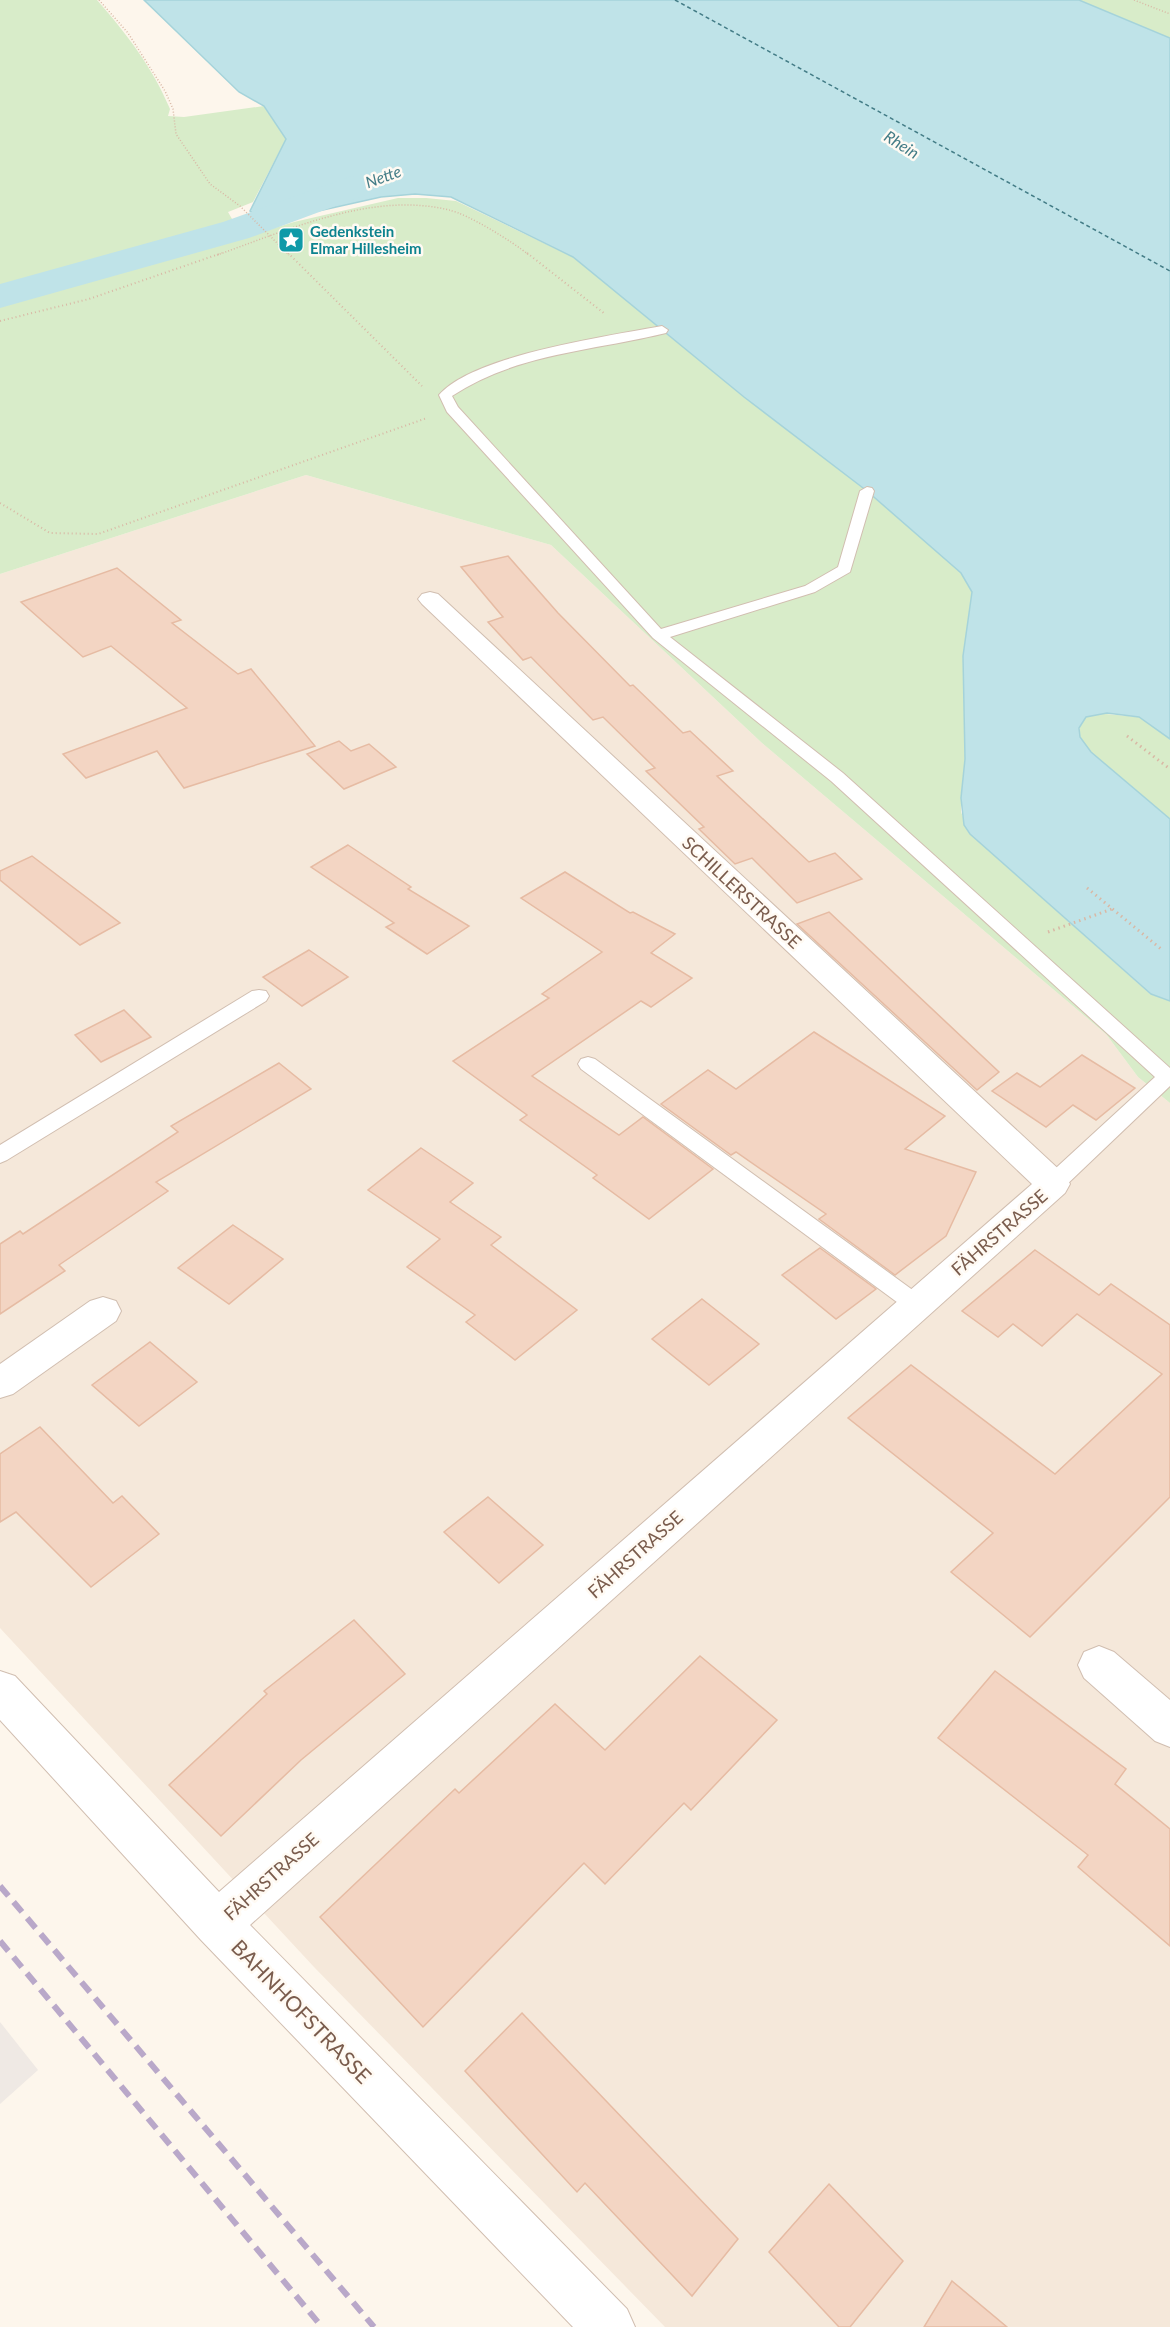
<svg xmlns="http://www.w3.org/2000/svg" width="1170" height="2327" font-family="Lato,sans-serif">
	<rect width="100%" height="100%" fill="#fdf6ec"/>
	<path fill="#f5e8da" d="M306,475l245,70 211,198 344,291 32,43 32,26v1224h-505l-351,-360 -314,-339v-1054z"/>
	<path fill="#efe9e4" d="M0,2022l38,48 -38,34z"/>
	<g fill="#d8ecc9">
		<path d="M0,0h97c29,33 56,68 73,109l-2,7 16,1 80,-11 22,33 -33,63 -25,10 15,26 51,-16 104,-24h28l30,3 117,56 171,140 123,94 94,82 11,19 -9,64 2,103 -4,39v14l9,22 180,160 20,7v102l-32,-26 -32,-43 -344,-291 -211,-198 -245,-70 -306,99z"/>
		<path d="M1079,0h91v38z"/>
		<path d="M1095,713l44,4 31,22v80l-79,-67 -11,-15v-15l6,-5z"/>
	</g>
	<path fill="#bfe3e8" stroke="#a5d3da" stroke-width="1.5" d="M144,0h935l91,38v701l-31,-22 -32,-4 -21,4 -7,11 1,9 11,15 79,67v182l-19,-7 -181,-160 -6,-9 -3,-27 4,-39 -2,-103 9,-64 -11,-19 -94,-82 -123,-94 -171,-140 -122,-60 -36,-3 -34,3 -116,26 -15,-12 36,-72 -22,-33 -25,-14z"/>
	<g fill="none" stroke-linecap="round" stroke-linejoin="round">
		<path fill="#bfe3e8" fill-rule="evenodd" d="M352,176l13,3 5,8 -5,8 -116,43 -249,70v-24l223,-62z"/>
		<path stroke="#437c86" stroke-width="1.5" stroke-dasharray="4 3" stroke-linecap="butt" d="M675,0l495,271"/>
	</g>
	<g fill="#f3d5c3" stroke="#e6bba3" stroke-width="1.5">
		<path d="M508,556l50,57 72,73 3,-1 50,48 7,-2 43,40 -16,5 92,86 26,-9 27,26 -65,24 -45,-45 -17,6 -36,-35 5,-2 -58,-56 9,-3 -52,-51 -10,3 -62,-63 -8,3 -35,-38 15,-5 -42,-50z"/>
		<path d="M117,568l64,52 -9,3 66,51 13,-5 64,77 -131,42 -27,-37 -71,27 -23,-24 124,-46 -76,-62 -28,11 -62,-55z"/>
		<path d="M339,741l12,10 18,-7 27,23 -52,22 -37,-35z"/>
		<path d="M348,845l63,42 -3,2 61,37 -42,28 -41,-27 8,-4 -83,-56z"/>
		<path d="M32,856l88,67 -40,22 -80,-65v-9z"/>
		<path d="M565,872l65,41 3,-1 42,22 -24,19 41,25 -41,29 -10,-6 -109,75 87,59 24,-18 70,52 -64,50 -56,-41 4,-3 -77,-55 7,-5 -74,-54 96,-63 -7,-4 60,-42 -81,-54z"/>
		<path d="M829,912l50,47 120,113 -22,18 -180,-166z"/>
		<path d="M309,950l39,27 -46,29 -39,-29z"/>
		<path d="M124,1010l27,27 -50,25 -26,-27z"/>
		<path d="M814,1032l131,84 -40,33 71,23 -30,64 -51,39 -76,-56 7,-5 -90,-62 -5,3 -70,-51 47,-34 28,19z"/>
		<path d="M1082,1055l53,33 -39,32 -23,-15 -27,22 -54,-36 25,-18 23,14z"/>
		<path d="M279,1063l32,26 -155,93 12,9 -109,74 6,6 -65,43v-70l20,-13 3,3 155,-102 -7,-6z"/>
		<path d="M421,1148l52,35 -23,19 51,35 -10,8 86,65 -62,50 -49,-38 9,-7 -68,-48 33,-28 -72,-49z"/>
		<path d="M233,1225l50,34 -54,45 -51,-36z"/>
		<path d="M820,1248l56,41 -40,30 -54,-44z"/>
		<path d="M1035,1250l64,45 12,-11 59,41v172l-140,140 -79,-65 42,-39 -145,-115 63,-53 144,109 107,-100 -85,-60 -35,32 -29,-22 -15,13 -36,-26z"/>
		<path d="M702,1299l57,45 -50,41 -57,-46z"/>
		<path d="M150,1342l47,40 -58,44 -47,-41z"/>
		<path d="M40,1427l73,76 9,-7 37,38 -68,53 -75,-75 -16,10v-68z"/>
		<path d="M488,1497l55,48 -44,38 -55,-51z"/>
		<path d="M354,1620l51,54 -104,86 -80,76 -52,-51 98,-91 -3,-3z"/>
		<path d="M700,1656l77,64 -86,90 -7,-7 -79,81 -21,-21 -161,164 -103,-110 135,-128 4,4 96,-89 50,46z"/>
		<path d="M995,1671l131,98 -11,15 55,45v117l-92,-79 10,-12 -150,-117z"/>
		<path d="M522,2013l216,226 -46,57 -107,-113 -8,9 -112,-121z"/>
		<path d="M829,2184l74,77 -53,66h-11l-70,-75z"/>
		<path d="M952,2281l55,46h-83z"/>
	</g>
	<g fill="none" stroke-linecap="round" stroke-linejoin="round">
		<defs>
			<g id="service">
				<path d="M662,326l6,4 -2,3c-73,18 -149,20 -214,63l6,11 203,222 144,-43 33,-19 22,-76 7,-4 5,1 2,3 -24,81 -35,20 -145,45 173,136 327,295v18l-109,104 -8,2 -8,-2 -3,-6 3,-6 110,-101 -324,-296 -178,-143 -206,-226 -8,-17c34,-40 170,-59 223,-69z"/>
				<path d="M259,990l7,1 3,5 -3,5 -259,159 -7,3v-18l252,-154z"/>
				<path d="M588,1057l7,2 330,240 3,6 -3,6 -8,3 -8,-3 -328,-242 -3,-5 3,-5z"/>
			</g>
			<g id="minor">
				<path d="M430,592l8,2 627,581 5,9 -5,9 -815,732 377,384 8,18h-62l-372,-387 -201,-220v-49l15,5 204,216 813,-708 -610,-580 -4,-5 4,-5z"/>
				<path d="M103,1297l13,4 5,10 -5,10 -103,73 -13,4v-34l90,-63z"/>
				<path d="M1099,1646l15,6 56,48v47l-15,-6 -71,-63 -6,-13 6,-13z"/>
			</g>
		</defs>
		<use href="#service" stroke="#d1beb0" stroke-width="2"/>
		<use href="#minor" stroke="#d1beb0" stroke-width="2"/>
		<g stroke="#d9b8a5" stroke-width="1.5" stroke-dasharray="1 2" stroke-linecap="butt">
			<path d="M99,0l29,33 37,58 8,18 3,25 34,50 30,22 49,49"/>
			<path d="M1134,0l36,14"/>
			<path d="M217,255c71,-25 156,-64 232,-45 19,4 64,32 80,45"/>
		</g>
		<g stroke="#d9b8a5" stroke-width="2" stroke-dasharray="1 3" stroke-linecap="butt">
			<path d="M288,253l134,133"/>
			<path d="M527,253l78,61"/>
			<path d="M0,321l89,-22 133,-46"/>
			<path d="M0,503l50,30 48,1 329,-116"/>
		</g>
		<g stroke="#d9b8a5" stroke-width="3" stroke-dasharray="1.5 4" stroke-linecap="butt">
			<path d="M1127,736l43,33"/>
			<path d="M1087,888l74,61"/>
			<path d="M1048,932l64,-23"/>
		</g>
		<use href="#service" fill="#fff" fill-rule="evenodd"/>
		<use href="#minor" fill="#fff" fill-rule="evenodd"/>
		<g stroke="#b9a8c9" stroke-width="6" stroke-dasharray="13 8" stroke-linecap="butt">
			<path d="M0,1886l374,441"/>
			<path d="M0,1941l322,386"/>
		</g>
	</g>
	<defs>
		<symbol id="sight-square" viewBox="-11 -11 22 22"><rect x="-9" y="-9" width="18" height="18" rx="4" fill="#0f9aa8" stroke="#fffaf3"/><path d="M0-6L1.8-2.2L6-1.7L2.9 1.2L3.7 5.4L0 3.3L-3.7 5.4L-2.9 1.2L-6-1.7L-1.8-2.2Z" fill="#fff"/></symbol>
	</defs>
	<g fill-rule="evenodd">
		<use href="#sight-square" x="276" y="225" width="30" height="30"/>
	</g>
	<g text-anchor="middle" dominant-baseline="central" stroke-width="5" stroke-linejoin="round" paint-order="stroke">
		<g font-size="15" font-weight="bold" fill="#0d838f" stroke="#fffaf3" text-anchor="start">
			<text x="310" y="231">Gedenkstein<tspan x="310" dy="17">Elmar Hillesheim</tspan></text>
		</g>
		<g font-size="16" font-style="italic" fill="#437c86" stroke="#fffaf3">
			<text transform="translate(902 144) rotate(32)">Rhein</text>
			<text transform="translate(383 176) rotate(-20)">Nette</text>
		</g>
		<g font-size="18" fill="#7a5c4d" stroke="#fffaf3">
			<text transform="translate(742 892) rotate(43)">SCHILLERSTRASSE</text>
			<text transform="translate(999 1232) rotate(-41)">FÄHRSTRASSE</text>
			<text transform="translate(635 1554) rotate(-42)">FÄHRSTRASSE</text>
			<text transform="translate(271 1876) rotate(-42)">FÄHRSTRASSE</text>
		</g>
		<g font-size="21" fill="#7a5c4d" stroke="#fffaf3">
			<text transform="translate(302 2011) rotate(46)">BAHNHOFSTRASSE</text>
		</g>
	</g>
</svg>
